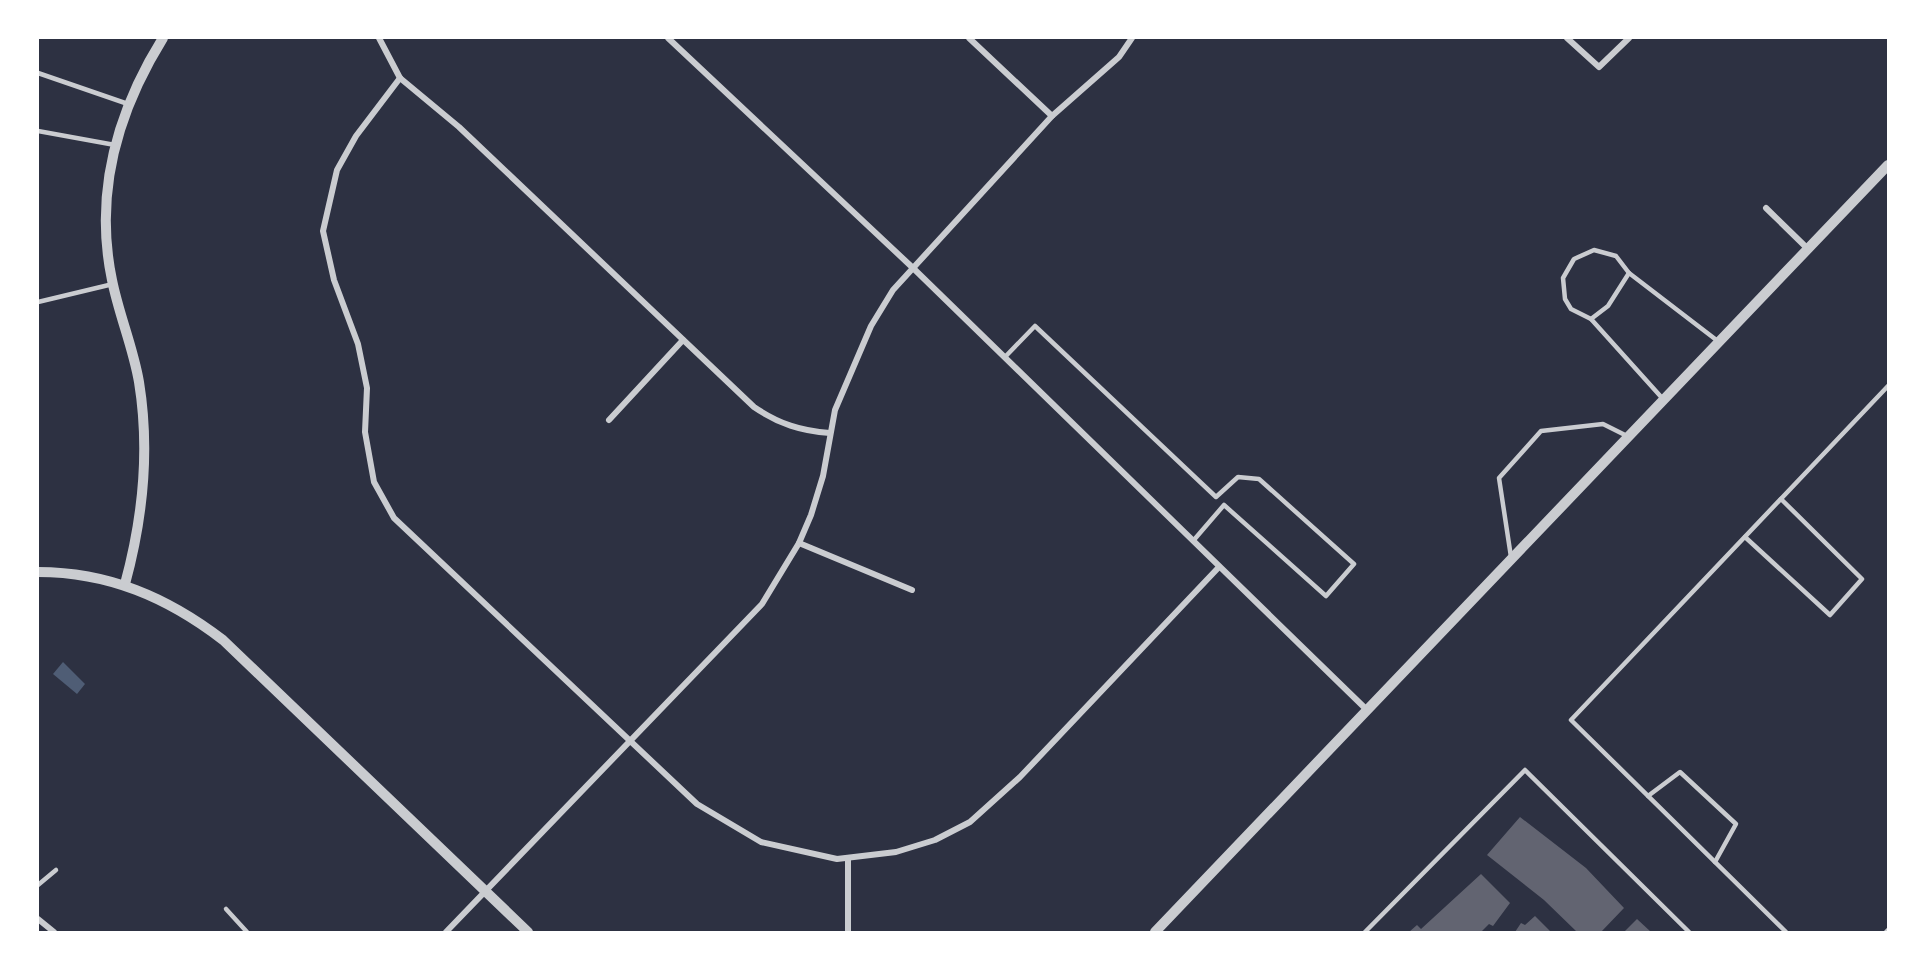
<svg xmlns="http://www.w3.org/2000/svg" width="1926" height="970" font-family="Merriweather,serif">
	<rect width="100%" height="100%" fill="#2d3142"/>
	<path fill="#4f5d75" d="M63,662l22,22 -8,10 -24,-20z"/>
	<g fill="#626471">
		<path d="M1520,817l66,51 38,40 -23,24h-24l-33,-32 -57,-45z"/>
		<path d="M1481,874l29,29 -17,23 -4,-2 -8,8h-72l8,-7 4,4z"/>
		<path d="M1535,916l16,16h-36l6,-9 4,2z"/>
		<path d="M1637,919l14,13h-27z"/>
	</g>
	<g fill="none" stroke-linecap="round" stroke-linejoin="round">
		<g stroke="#caccd0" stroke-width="4.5">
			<path d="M38,73l90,31"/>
			<path d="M38,131l77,14"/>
			<path d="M38,302l75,-18"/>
			<path d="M1591,319l17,-13 21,-33"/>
			<path d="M1005,357l30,-31 181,171 22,-20 21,2 95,85 -28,32 -102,-91 -31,36"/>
			<path d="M1663,399l-72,-80 -20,-10 -6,-10 -2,-21 11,-19 20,-9 22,6 13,17 90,69"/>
			<path d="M1745,537l85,78 32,-36 -81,-80"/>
			<path d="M1511,557l-12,-79 42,-47 62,-7 26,13"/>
			<path d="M1648,796l32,-24 56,52 -21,38"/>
			<path d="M38,885l18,-15"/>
			<path d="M226,909l21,23"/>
			<path d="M1365,932l160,-162 164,162"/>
			<path d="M1786,932l-215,-212 317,-334"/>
			<path d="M1886,932l2,-2"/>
		</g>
		<g stroke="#caccd0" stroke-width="6">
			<path d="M379,38l21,40 59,49 295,280c25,17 47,24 76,26"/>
			<path d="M668,38l245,230 454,442"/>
			<path d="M969,38l83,78"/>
			<path d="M1567,38l32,29 30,-29"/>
			<path d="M400,78l-44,58 -19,34 -14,61 11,49 24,64 9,44 -2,44 9,50 20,36 303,286 64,38 76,17 59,-7 39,-12 35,-18 50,-45 199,-210"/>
			<path d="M1766,208l42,41"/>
			<path d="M609,420l74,-80"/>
			<path d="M799,543l113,47"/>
			<path d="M848,859v73"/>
			<path d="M38,919l16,13"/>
			<path d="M446,932l316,-328 37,-61 12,-28 12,-39 12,-66 36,-84 22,-36 159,-174 67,-59 13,-19"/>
		</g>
		<g stroke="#caccd0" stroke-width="10">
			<path d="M38,572c70,0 129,25 185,68l305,292"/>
			<path d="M125,584c18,-66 25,-134 14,-202 -6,-35 -20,-67 -27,-102 -18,-86 5,-168 51,-242"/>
			<path d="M1155,932l733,-767"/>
		</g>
	</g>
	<rect width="1926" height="970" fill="none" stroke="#ffffff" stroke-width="78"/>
</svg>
